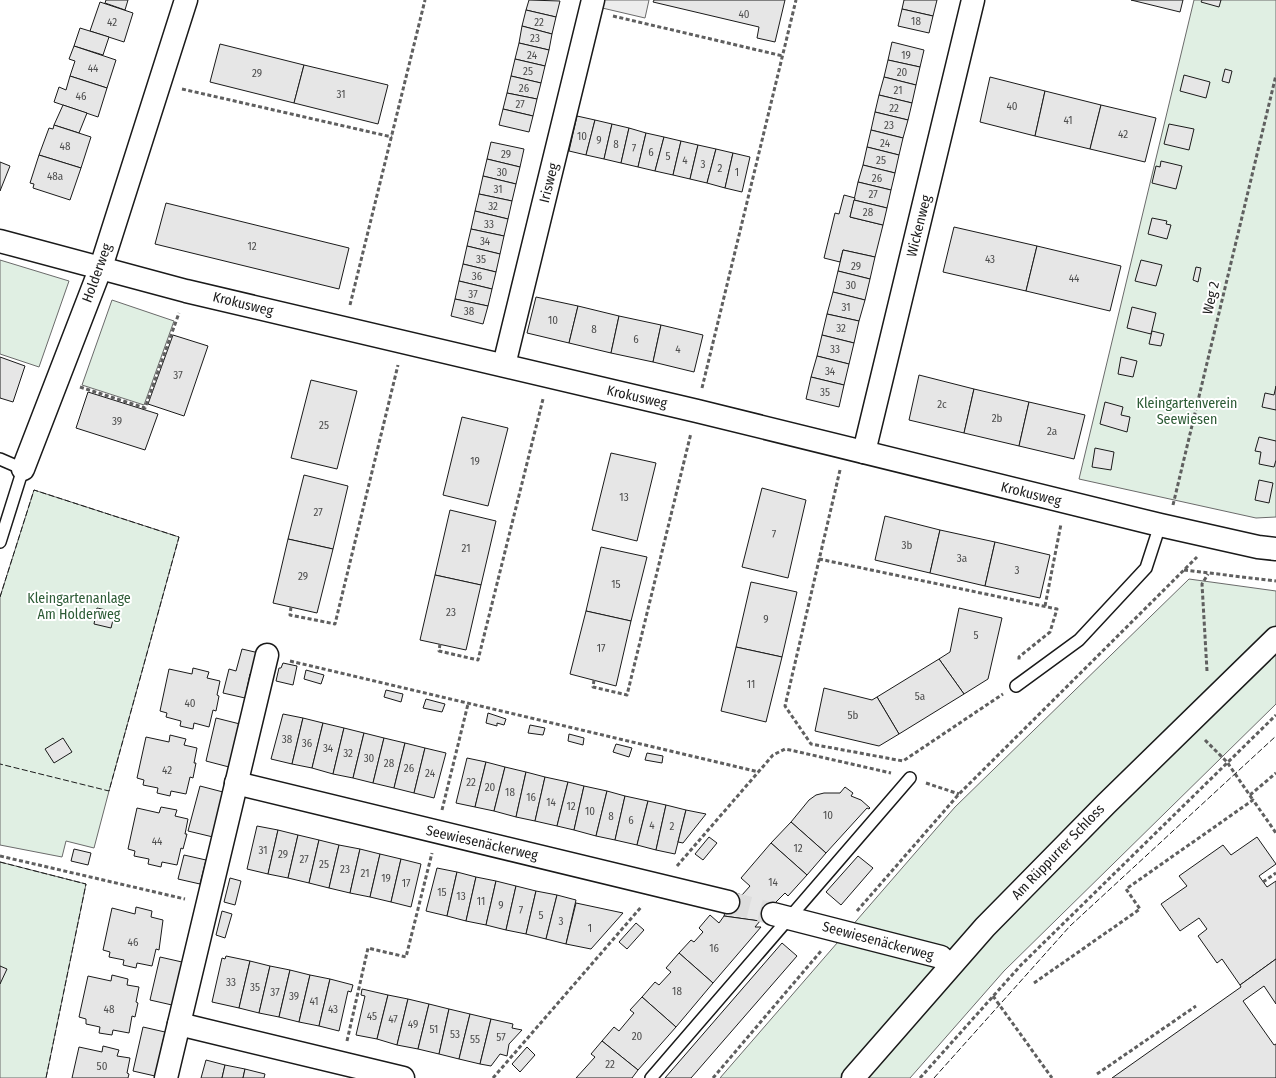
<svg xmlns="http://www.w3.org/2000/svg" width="1276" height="1078" font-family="'Fira Sans Condensed',sans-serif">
	<rect width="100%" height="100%" fill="#fff"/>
	<g fill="#e0efe3" stroke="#6a6a6a">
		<path d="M1194,0h82v517l-20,1 -177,-39z"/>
		<path d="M0,260l69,21 -30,86 -39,-13z"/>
		<path d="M112,300l62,21 -30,84 -62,-20z"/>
		<path d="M34,490l145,47 -70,254 -15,57 -28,-7 -4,16 -62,-12v-248z"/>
		<path d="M1189,579l87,12v113l-272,267 -94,107h-190l235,-271z"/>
		<path d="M0,862l86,22 -40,194h-46z"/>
	</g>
	<path fill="#ededed" stroke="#6a6a6a" d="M599,0h50l-4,18 -47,-11z"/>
	<g fill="#e6e6e6" stroke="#1a1a1a">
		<path d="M106,0h22l-3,10 -20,-7z"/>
		<path d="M529,0l31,1 -4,16 -30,-7z"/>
		<path d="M654,0h131l-10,42 -18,-4 2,-11 -106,-25z"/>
		<path d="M904,0h33l-4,16 -31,-7z"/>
		<path d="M1131,0h52l-3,12z"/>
		<path d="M1202,0h19l-2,7 -18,-5z"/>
		<path d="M100,2l33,11 -9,29 -34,-11z"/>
		<path d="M902,9l31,7 -4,17 -31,-7z"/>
		<path d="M526,10l30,7 -4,17 -30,-8z"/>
		<path d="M522,26l30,8 -3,16 -30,-7z"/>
		<path d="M80,28l29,9 -6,18 -29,-9z"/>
		<path d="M892,42l32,8 -4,17 -32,-7z"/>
		<path d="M519,43l30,7 -4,16 -30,-7z"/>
		<path d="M220,44l84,21 -10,38 -84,-21z"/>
		<path d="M74,46l42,14 -9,28 -37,-12 5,-15 -6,-2z"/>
		<path d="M515,59l30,7 -4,17 -30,-7z"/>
		<path d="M888,60l32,7 -4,18 -32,-8z"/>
		<path d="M304,65l84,20 -10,39 -84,-21z"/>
		<path d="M1225,69l7,2 -3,12 -7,-2z"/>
		<path d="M1184,75l26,7 -4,16 -26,-7z"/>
		<path d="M70,76l37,12 -9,29 -44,-15 5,-15 7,3z"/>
		<path d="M511,76l30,7 -4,16 -30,-6z"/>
		<path d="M884,77l32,8 -4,18 -33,-8z"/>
		<path d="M990,77l55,14 -10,45 -55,-14z"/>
		<path d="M1045,91l56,14 -11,44 -55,-13z"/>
		<path d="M507,93l30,6 -4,17 -30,-7z"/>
		<path d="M879,95l33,8 -4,17 -33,-8z"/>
		<path d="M63,105l24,8 -8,20 -25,-8z"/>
		<path d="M1101,105l55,13 -11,44 -55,-13z"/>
		<path d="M503,109l30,7 -4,16 -30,-7z"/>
		<path d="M875,112l33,8 -5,18 -32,-8z"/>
		<path d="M577,116l18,4 -9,35 -17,-4z"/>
		<path d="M595,120l17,4 -8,35 -18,-4z"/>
		<path d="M612,124l17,4 -8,35 -17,-4z"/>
		<path d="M1169,124l25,5 -5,21 -25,-6z"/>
		<path d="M54,125l37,12 -10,31 -42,-13 10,-27 4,1z"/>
		<path d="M629,128l17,5 -8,34 -17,-4z"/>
		<path d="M871,130l32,8 -4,17 -32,-8z"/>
		<path d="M646,133l18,4 -9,34 -17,-4z"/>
		<path d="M664,137l17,4 -8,34 -18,-4z"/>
		<path d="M681,141l17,4 -8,34 -17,-4z"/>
		<path d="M491,142l33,7 -4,18 -33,-8z"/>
		<path d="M698,145l18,4 -9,34 -17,-4z"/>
		<path d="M867,147l32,8 -4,18 -32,-8z"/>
		<path d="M716,149l17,4 -8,35 -18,-5z"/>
		<path d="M733,153l17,4 -8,35 -17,-4z"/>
		<path d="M39,155l42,13 -11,32 -37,-12 1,-4 -4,-1z"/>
		<path d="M487,159l33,8 -4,17 -33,-8z"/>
		<path d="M1161,161l21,5 -6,23 -24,-6 4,-17 4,1z"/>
		<path d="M0,162l10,4 -10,25z"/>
		<path d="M863,165l32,8 -4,17 -33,-8z"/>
		<path d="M483,176l33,8 -4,17 -33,-7z"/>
		<path d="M858,182l33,8 -4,18 -33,-8z"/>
		<path d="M479,194l33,7 -4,18 -33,-8z"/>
		<path d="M844,195l11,3 -5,19 33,8 -8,32 -32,-7 -3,12 -16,-4 11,-45 4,1z"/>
		<path d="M854,200l33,8 -4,17 -33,-8z"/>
		<path d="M166,203l183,45 -10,41 -184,-45z"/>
		<path d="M475,211l33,8 -4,17 -33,-7z"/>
		<path d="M1152,218l15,3 -1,3 5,1 -4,14 -19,-5z"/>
		<path d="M954,227l83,19 -11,45 -83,-19z"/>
		<path d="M471,229l33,7 -4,18 -33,-8z"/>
		<path d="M467,246l33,8 -4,18 -33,-8z"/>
		<path d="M1037,246l84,20 -11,45 -84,-20z"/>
		<path d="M843,250l32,7 -5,22 -32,-8z"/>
		<path d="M1141,260l21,5 -6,21 -21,-5z"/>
		<path d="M463,264l33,8 -4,17 -33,-8z"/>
		<path d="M1196,267l5,1 -3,14 -5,-2z"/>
		<path d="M838,271l32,8 -5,21 -32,-8z"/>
		<path d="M459,281l33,8 -4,17 -33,-7z"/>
		<path d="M833,292l32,8 -6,21 -32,-7z"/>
		<path d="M536,297l42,9 -9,37 -42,-10z"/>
		<path d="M455,299l33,7 -5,18 -32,-8z"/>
		<path d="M578,306l41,10 -8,37 -42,-10z"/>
		<path d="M1132,307l24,6 -5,21 -24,-6z"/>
		<path d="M827,314l32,7 -5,22 -32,-8z"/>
		<path d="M619,316l42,9 -8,37 -42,-9z"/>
		<path d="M661,325l42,10 -9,37 -41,-10z"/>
		<path d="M1152,331l12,3 -3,12 -12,-2z"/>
		<path d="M173,335l35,11 -24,70 -36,-12z"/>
		<path d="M822,335l32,8 -5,21 -32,-8z"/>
		<path d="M817,356l32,8 -5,21 -33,-8z"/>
		<path d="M0,357l25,9 -12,36 -13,-4z"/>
		<path d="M1121,357l16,4 -4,16 -15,-3z"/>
		<path d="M919,375l55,14 -10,44 -55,-13z"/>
		<path d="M811,377l33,8 -5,22 -33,-8z"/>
		<path d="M311,380l46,11 -20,78 -46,-11z"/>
		<path d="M1276,386v24l-14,-3 3,-14 9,2z"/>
		<path d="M974,389l55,13 -10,44 -55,-13z"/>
		<path d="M88,392l70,22 -13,36 -69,-22z"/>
		<path d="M1029,402l56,13 -11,44 -55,-13z"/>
		<path d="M1105,402l18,5 -2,8 9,2 -3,15 -27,-8z"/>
		<path d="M462,417l46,11 -20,78 -45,-11z"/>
		<path d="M1259,437l17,4v19l-2,7 -15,-3 2,-12 -6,-1z"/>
		<path d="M1095,448l19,4 -3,18 -19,-3z"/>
		<path d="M611,453l45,10 -19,78 -45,-11z"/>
		<path d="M304,475l44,11 -15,63 -45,-10z"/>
		<path d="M1259,480l14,3 -4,20 -14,-3z"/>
		<path d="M762,488l44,12 -18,78 -46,-11z"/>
		<path d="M450,510l46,11 -15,64 -46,-10z"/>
		<path d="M885,516l55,14 -10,43 -55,-13z"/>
		<path d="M940,530l55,12 -10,44 -55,-13z"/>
		<path d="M288,539l45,10 -16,64 -44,-10z"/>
		<path d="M995,542l55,13 -10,43 -55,-12z"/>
		<path d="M601,547l46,10 -16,64 -45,-10z"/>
		<path d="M435,575l46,10 -15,65 -46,-10z"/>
		<path d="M751,582l46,10 -15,65 -46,-10z"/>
		<path d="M97,608l18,4 -4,16 -17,-4z"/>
		<path d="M959,608l43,10 -14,61 -24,15 -25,-35 11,-7z"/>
		<path d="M586,611l45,10 -15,65 -46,-12z"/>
		<path d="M736,647l46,10 -16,65 -45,-11z"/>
		<path d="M242,649l17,4 -5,22 -4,-1 -5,24 -22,-5 6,-24 7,2z"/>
		<path d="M939,659l25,35 -65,40 -22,-37z"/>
		<path d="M283,663l14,3 -4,19 -17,-4 3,-13h2z"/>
		<path d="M193,668l16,4 -2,6 13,3 -3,14 2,1 -3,15 -3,-1 -4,17 -15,-4 -1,6 -13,-3 1,-5 -15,-4 1,-4 -7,-2 9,-42 23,5z"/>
		<path d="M306,670l18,5 -3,9 -17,-5z"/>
		<path d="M824,688l48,12 5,-3 22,37 -20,12 -64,-15z"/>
		<path d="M386,690l17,4 -2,8 -17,-5z"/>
		<path d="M426,699l19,5 -3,8 -19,-4z"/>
		<path d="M488,713l18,6 -2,6 -7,-2v3l-11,-3z"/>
		<path d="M283,714l20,4 -11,46 -21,-5z"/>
		<path d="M216,718l24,6 -11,43 -23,-6z"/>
		<path d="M303,718l20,5 -11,45 -20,-4z"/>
		<path d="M323,723l21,5 -11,46 -21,-6z"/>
		<path d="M530,725l15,3 -2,7 -15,-2z"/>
		<path d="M344,728l20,5 -11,45 -20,-4z"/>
		<path d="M364,733l20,5 -11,45 -20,-5z"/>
		<path d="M569,734l15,4 -1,7 -15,-4z"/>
		<path d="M170,735l16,4 -2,6 13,3 -3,15h2l-3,15 -3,-1 -4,17 -15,-3 -1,5 -13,-3 1,-5 -15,-3 1,-5 -7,-2 9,-41 23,5z"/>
		<path d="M63,738l9,14 -18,11 -9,-14z"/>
		<path d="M384,738l21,5 -11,45 -21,-5z"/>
		<path d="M405,743l20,5 -11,45 -20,-5z"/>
		<path d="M616,744l16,4 -3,9 -16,-5z"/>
		<path d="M425,748l21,5 -12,45 -20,-5z"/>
		<path d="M647,753l16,3 -1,7 -17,-3z"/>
		<path d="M467,758l19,4 -11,45 -19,-4z"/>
		<path d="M486,762l19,5 -11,44 -19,-4z"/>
		<path d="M505,767l21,5 -10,45 -22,-6z"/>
		<path d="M526,772l19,5 -10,44 -19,-4z"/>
		<path d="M545,777l23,5 -11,44 -22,-5z"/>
		<path d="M568,782l16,4 -10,44 -17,-4z"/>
		<path d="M200,786l23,6 -10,45 -25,-6z"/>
		<path d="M584,786l23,5 -11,45 -22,-6z"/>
		<path d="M845,787l8,6 -2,3 10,4 9,8 -1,1 -2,-1 -41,45 -35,-31 18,-22 7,-5 8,-2h16z"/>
		<path d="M607,791l18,5 -10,44 -19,-4z"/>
		<path d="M625,796l23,5 -11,44 -22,-5z"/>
		<path d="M648,801l18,4 -10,45 -19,-5z"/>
		<path d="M666,805l20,5 -11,44 -19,-4z"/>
		<path d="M161,807l16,3 -2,6 13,3 -3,15h2l-4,15 -2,-1 -4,17 -15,-3 -1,5 -13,-3 1,-5 -15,-3 1,-5 -7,-2 9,-41 22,5z"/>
		<path d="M686,810l20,4 -23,29 -5,-1z"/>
		<path d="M791,822l35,31 -19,22 -36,-32z"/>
		<path d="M257,826l21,4 -10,44 -21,-5z"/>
		<path d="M278,830l20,5 -10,43 -20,-4z"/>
		<path d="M298,835l21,5 -10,43 -21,-5z"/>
		<path d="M709,837l8,6 -14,17 -8,-6z"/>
		<path d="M1257,837l19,27 -17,12 8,11 9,-6v78l-36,26 -18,-26 -5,4 -19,-27 9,-7 -8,-11 -19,13 -19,-27 26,-18 -8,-10 44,-31 8,10z"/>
		<path d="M319,840l20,5 -10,43 -20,-5z"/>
		<path d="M771,843l36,32 -19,21 -3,-3 -10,10 6,2 -15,17 -42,-6 6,-25 12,4 8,-9 -9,-8z"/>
		<path d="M339,845l21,4 -10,44 -21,-5z"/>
		<path d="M74,849l17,4 -3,12 -17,-4z"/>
		<path d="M360,849l20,5 -10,43 -20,-4z"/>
		<path d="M380,854l21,5 -10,43 -21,-5z"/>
		<path d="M184,855l22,5 -6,24 -22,-5z"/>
		<path d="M858,856l15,12 -32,37 -15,-13z"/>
		<path d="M401,859l20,5 -10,43 -20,-5z"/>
		<path d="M437,868l20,4 -10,44 -21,-5z"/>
		<path d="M457,872l19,5 -10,44 -19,-5z"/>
		<path d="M476,877l20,4 -10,44 -20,-4z"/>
		<path d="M230,878l11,3 -6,24 -11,-3z"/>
		<path d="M496,881l20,5 -10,44 -20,-5z"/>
		<path d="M516,886l20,5 -10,43 -20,-4z"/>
		<path d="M536,891l21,4 -11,44 -20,-5z"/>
		<path d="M557,895l19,5 -10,44 -20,-5z"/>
		<path d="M576,903l47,10 -32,36 -25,-5z"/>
		<path d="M136,907l16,4 -1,6 12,3 -4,30 -3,-1 -4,17 -15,-3 -1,5 -13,-3 1,-5 -15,-3 1,-5 -7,-2 9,-42 23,6z"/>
		<path d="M222,911l10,3 -7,24 -9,-3z"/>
		<path d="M710,915l9,8 5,-7 36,5 -5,6h6l-48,56 -34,-30 12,-13 3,2 9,-10 -4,-4z"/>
		<path d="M636,923l8,7 -17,19 -8,-7z"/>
		<path d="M782,943l15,13 -106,122h-26z"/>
		<path d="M679,953l34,30 -37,44 -34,-30 13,-15 4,3 12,-13 -5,-4z"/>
		<path d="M226,956l24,5 -11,47 -27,-6 10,-44 3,1z"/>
		<path d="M160,957l22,5 -10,43 -22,-5z"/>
		<path d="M1276,959v45l-12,-18 -21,15 31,44 2,-1v34h-164l129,-91 -1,-2z"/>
		<path d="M250,961l20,5 -11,47 -20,-5z"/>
		<path d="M0,966l7,3 -7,15z"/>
		<path d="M270,966l20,4 -11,47 -20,-4z"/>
		<path d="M290,970l20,5 -11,47 -20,-5z"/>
		<path d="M112,975l16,4 -1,6 12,2 -3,15 2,1 -3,14 -3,-1 -3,17 -16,-3 -1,5 -13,-2 1,-6 -14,-3v-5l-7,-2 9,-41 23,5z"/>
		<path d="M310,975l20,4 -11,47 -20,-4z"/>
		<path d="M330,979l23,6 -2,7 -3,-1 -9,40 -20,-5z"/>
		<path d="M362,989l26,6 -11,44 -21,-4 9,-39 -4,-1z"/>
		<path d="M388,995l20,4 -11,46 -20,-6z"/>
		<path d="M642,997l34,30 -38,43 -36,-29 12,-14 5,4 15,-18 -4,-3z"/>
		<path d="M408,999l21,5 -11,45 -21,-4z"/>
		<path d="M429,1004l20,5 -10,45 -21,-5z"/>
		<path d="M449,1009l21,5 -11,45 -20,-5z"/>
		<path d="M470,1014l21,5 -11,45 -21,-5z"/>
		<path d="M491,1019l22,5 -1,4 10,2 -13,14 -2,12 -7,-2 -9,12 -11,-2z"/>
		<path d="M143,1027l22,5 -10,44 -22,-5z"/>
		<path d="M602,1041l36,29 -6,8h-56l19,-21 -4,-3z"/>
		<path d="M103,1046l16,4 -2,6 13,2 -3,15 2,1 -1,4h-56l7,-31 23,5z"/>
		<path d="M527,1047l8,8 -15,17 -8,-8z"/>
		<path d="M206,1060l19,5 -3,13h-21z"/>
		<path d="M225,1065l20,4 -2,9h-21z"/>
		<path d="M245,1069l20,5 -1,4h-21z"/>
	</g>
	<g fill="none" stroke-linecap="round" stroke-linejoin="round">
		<path stroke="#ddd" stroke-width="22" stroke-dasharray="22 11" stroke-linecap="butt" d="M728,902l45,12"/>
		<defs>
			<g id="service">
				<path d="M0,459l23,10 -23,73"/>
				<path d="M1016,686l63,-46 67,-72 14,-43"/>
				<path d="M651,1078l259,-300"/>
			</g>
			<g id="minor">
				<path d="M0,241l186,50 511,120 463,114 98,22 18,2"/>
				<path d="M504,365l89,-365"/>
				<path d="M864,452l109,-452"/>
				<path d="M23,469l78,-202 85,-267"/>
				<path d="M236,783l492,119"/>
				<path d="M773,914l168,43 8,9"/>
				<path d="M179,1024l224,54"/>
				<path d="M166,1078l101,-423"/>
				<path d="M853,1078l132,-151 121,-123 170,-166"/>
			</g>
		</defs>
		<use href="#service" stroke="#1a1a1a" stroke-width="14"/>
		<use href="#minor" stroke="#1a1a1a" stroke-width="25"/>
		<g stroke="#5f5f5f" stroke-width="3" stroke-dasharray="4 2.5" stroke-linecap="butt">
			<path d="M613,16l170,40"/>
			<path d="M182,89l210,48"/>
			<path d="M350,305l75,-305"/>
			<path d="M80,387l65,21 34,-95"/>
			<path d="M702,388l94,-388"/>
			<path d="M840,470l-55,236 26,38 92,17 100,-67"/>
			<path d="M1173,505l103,-430"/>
			<path d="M819,559l238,50 -7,23 -31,25v4"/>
			<path d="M1184,570l92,11"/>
			<path d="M1045,606l16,-82"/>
			<path d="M291,607l-1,8 45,9 63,-259"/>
			<path d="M440,644l-1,7 39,9 65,-261"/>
			<path d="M290,661l469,111"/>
			<path d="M1207,671l-5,-87 6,-10"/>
			<path d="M594,680l-1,7 34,8 64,-262"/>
			<path d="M1205,740l22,22 26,38"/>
			<path d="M926,783l33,11"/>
			<path d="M1250,795l26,-22"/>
			<path d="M442,810l26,-106"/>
			<path d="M0,856l185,43"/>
			<path d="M677,866l96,-111 12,-6 5,1 101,23"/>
			<path d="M1263,882l13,-9"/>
			<path d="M857,911l102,-117 238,-237"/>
			<path d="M1034,983l106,-74 -14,-20 127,-89 23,33"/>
			<path d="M993,996l59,82"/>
			<path d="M347,1041l21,-93 38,9 26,-104"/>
			<path d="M1097,1074l99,-68"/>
			<path d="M493,1078l149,-172"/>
			<path d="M713,1078l108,-127"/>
			<path d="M920,1078l101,-113 255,-250"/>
		</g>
		<use href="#service" stroke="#fff" stroke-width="11"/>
		<use href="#minor" stroke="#fff" stroke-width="22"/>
		<g stroke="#1a1a1a" stroke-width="1" stroke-dasharray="6 2.5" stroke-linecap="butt">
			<path d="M0,597l34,-107 145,47 -70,254 -109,-27"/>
			<path d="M0,862l86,22 -40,194"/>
			<path d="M934,1078l136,-152 206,-190"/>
		</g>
	</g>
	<g text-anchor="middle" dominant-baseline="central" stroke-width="4" stroke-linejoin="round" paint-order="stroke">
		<g font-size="11" fill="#4d4d4d">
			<text x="744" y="14">40</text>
			<text x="916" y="21">18</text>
			<text x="112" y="22">42</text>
			<text x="539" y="22">22</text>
			<text x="535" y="38">23</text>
			<text x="532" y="55">24</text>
			<text x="906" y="55">19</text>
			<text x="93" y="68">44</text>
			<text x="528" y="71">25</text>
			<text x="902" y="72">20</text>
			<text x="257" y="73">29</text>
			<text x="524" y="88">26</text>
			<text x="898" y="90">21</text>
			<text x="341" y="94">31</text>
			<text x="81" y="96">46</text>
			<text x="520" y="104">27</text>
			<text x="1012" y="106">40</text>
			<text x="894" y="108">22</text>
			<text x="1068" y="120">41</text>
			<text x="889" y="125">23</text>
			<text x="1123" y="134">42</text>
			<text x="582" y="136">10</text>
			<text x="599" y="140">9</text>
			<text x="885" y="143">24</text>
			<text x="616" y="144">8</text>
			<text x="65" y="146">48</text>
			<text x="634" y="148">7</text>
			<text x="651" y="152">6</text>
			<text x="506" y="154">29</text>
			<text x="668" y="156">5</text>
			<text x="685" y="160">4</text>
			<text x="881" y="160">25</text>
			<text x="703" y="164">3</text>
			<text x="720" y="168">2</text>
			<text x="502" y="172">30</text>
			<text x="737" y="172">1</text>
			<text x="55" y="176">48a</text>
			<text x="877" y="178">26</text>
			<text x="498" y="189">31</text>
			<text x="873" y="194">27</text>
			<text x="493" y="206">32</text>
			<text x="868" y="212">28</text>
			<text x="489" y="224">33</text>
			<text x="485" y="241">34</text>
			<text x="252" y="246">12</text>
			<text x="481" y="259">35</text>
			<text x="990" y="259">43</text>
			<text x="856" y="266">29</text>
			<text x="477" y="276">36</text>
			<text x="1074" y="278">44</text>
			<text x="851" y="285">30</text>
			<text x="473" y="294">37</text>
			<text x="846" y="307">31</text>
			<text x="469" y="311">38</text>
			<text x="553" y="320">10</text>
			<text x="841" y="328">32</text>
			<text x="594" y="329">8</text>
			<text x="636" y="339">6</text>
			<text x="678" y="349">4</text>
			<text x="835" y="349">33</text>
			<text x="830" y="371">34</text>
			<text x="178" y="375">37</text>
			<text x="825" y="392">35</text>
			<text x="942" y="404">2c</text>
			<text x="997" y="418">2b</text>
			<text x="117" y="421">39</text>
			<text x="324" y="425">25</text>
			<text x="1052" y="431">2a</text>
			<text x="475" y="461">19</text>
			<text x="624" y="497">13</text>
			<text x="318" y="512">27</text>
			<text x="774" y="534">7</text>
			<text x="907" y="545">3b</text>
			<text x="466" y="548">21</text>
			<text x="962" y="558">3a</text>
			<text x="1017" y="570">3</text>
			<text x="303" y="576">29</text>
			<text x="616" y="584">15</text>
			<text x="451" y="612">23</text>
			<text x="766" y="619">9</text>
			<text x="976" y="635">5</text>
			<text x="601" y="648">17</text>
			<text x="751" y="684">11</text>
			<text x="920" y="696">5a</text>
			<text x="190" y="703">40</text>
			<text x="853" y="715">5b</text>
			<text x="287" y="739">38</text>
			<text x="307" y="743">36</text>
			<text x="328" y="748">34</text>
			<text x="348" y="753">32</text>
			<text x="369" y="758">30</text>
			<text x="389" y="763">28</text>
			<text x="409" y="768">26</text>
			<text x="167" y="770">42</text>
			<text x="430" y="773">24</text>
			<text x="471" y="782">22</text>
			<text x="490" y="787">20</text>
			<text x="510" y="792">18</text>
			<text x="531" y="797">16</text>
			<text x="551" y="802">14</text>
			<text x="571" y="806">12</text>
			<text x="590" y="811">10</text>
			<text x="828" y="815">10</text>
			<text x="611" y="816">8</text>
			<text x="631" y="820">6</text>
			<text x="652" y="825">4</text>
			<text x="672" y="826">2</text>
			<text x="157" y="841">44</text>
			<text x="798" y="848">12</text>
			<text x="263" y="850">31</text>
			<text x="283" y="854">29</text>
			<text x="304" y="859">27</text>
			<text x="324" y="864">25</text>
			<text x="345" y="869">23</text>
			<text x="365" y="873">21</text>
			<text x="386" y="878">19</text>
			<text x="773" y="882">14</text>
			<text x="406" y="883">17</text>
			<text x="442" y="892">15</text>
			<text x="461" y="896">13</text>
			<text x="481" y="901">11</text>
			<text x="501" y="905">9</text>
			<text x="521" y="910">7</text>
			<text x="541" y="915">5</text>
			<text x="561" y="921">3</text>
			<text x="590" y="928">1</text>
			<text x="133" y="942">46</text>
			<text x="714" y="948">16</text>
			<text x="231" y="982">33</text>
			<text x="255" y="987">35</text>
			<text x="677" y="991">18</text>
			<text x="275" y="992">37</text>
			<text x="294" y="996">39</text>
			<text x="314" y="1001">41</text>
			<text x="109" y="1009">48</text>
			<text x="333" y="1009">43</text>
			<text x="372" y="1016">45</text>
			<text x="393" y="1019">47</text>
			<text x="413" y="1024">49</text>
			<text x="434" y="1029">51</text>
			<text x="455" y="1034">53</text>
			<text x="637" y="1036">20</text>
			<text x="501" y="1037">57</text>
			<text x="475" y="1039">55</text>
			<text x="610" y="1064">22</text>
			<text x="102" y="1066">50</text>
		</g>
		<g font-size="14" fill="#1a1a1a" stroke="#fff">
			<text transform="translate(549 183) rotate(-76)">Irisweg</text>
			<text transform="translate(919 226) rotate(-76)">Wickenweg</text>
			<text transform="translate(97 273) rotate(-70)">Holderweg</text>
			<text transform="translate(1211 298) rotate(-77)">Weg 2</text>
			<text transform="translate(243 304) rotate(14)">Krokusweg</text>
			<text transform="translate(637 397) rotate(13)">Krokusweg</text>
			<text transform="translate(1031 494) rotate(14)">Krokusweg</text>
			<text transform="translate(482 843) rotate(13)">Seewiesenäckerweg</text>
			<text transform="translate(1058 852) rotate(-46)">Am Rüppurrer Schloss</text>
			<text transform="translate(878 941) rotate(15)">Seewiesenäckerweg</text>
		</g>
		<g font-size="14" fill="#2b5a34" stroke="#fff">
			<text x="1187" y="403">Kleingartenverein<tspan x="1187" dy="16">Seewiesen</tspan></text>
			<text x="79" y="598">Kleingartenanlage<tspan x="79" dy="16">Am Holderweg</tspan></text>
		</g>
	</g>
</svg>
